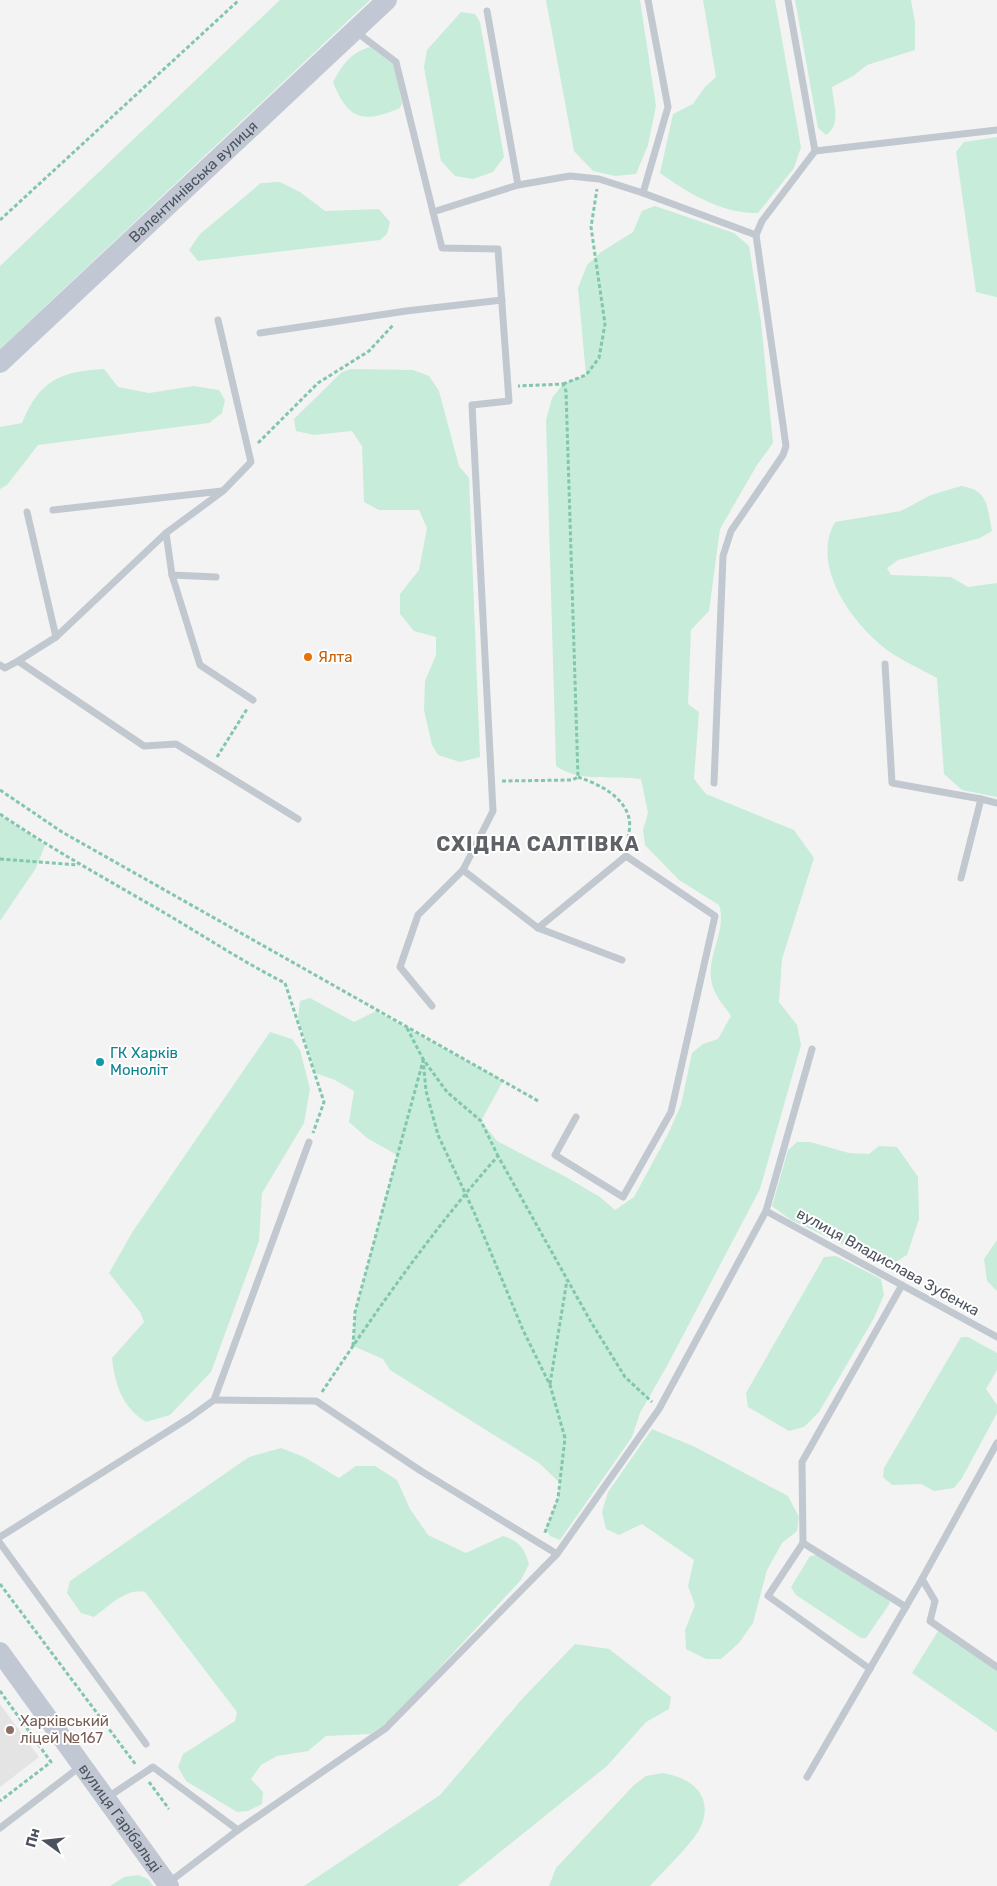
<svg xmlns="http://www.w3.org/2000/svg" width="997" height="1886" font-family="Rubik,sans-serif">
	<rect width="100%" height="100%" fill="#f4f3f3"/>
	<path fill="#e5e4e4" d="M0,1704l39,53 -39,30z"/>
	<g fill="#c7ecda">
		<path d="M280,0h90l-370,349v-83z"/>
		<path d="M546,0h94l16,106 -8,39 -12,29 -21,2 -22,-5 -19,-20z"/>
		<path d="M703,0h72l26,147 -7,21 -36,45c-36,1 -70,-20 -98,-40l13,-59 20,-10 12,-17 11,-10z"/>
		<path d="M795,0h116l4,22v28l-48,15 -14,11 -21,11c1,16 10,38 -6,48l-8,-7z"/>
		<path d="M461,12l14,2 5,8 24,135 -11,15 -20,7 -18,-3 -14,-15 -17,-94 3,-17z"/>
		<path d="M370,47l24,18 8,38 -2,5c-37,16 -52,12 -67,-26 10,-18 17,-29 37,-35z"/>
		<path d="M997,137v160h-1l-20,-5 -20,-140 8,-10z"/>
		<path d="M280,182l20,10 25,19 54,-2 11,13 -3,12 -7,6 -182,21 -9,-11 11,-16 61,-51z"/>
		<path d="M655,206l79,27 15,13 12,76 12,121 -16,22 -37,64 -11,82 -18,19 -3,74 11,8 -5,67 12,15 88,36 20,28 -32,101 -3,43 18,23 4,20 -41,144 -92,175 -28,49 -8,24 -72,103 -10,-4 -4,-7 12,-31 2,-15 -21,-20 -149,-93 -7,-11 -30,-13 2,-34 42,-157 -30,-17 -18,-16 5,-31 -19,-11 -20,-7 -17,-55 2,-17 10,-3 44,24 22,-11 127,70 -22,40 16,20 69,36 34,20 15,13 19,-13 34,-63 13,-29 11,-52 11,-9 15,-5 13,-23c-8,-12 -19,-23 -20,-38 -3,-25 16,-49 8,-73l-40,-25 -34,-35 -2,-15 5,-17 -7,-34c-28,-4 -61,4 -85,-13l-10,-346 6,-22 11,-14 23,-9 -8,-87 9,-23 14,-13 32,-20 9,-21z"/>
		<path d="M104,369l14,18 31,6 45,-7 25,4 6,10 -3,13 -13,10 -171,22 -31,40 -7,4v-62l22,-4c17,-42 38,-52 82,-54z"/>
		<path d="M351,369l62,1 16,6 10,15 20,75 10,12 11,279 -20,5 -22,-7 -6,-10 -8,-35 1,-29 11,-26v-18l-22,-6 -14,-17v-20l19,-24 8,-42 -8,-18h-40l-15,-8 -2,-56 -10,-15 -38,4 -18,-4 -2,-12 48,-47z"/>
		<path d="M961,486c28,4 26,21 31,45l-12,7 -82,22 -11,8 4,7 60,2 17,10 29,-4v214l-35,-7 -18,-16 -7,-96c-16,-9 -35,-17 -50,-28 -35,-27 -77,-84 -52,-128l66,-11 30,-16z"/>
		<path d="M0,815l45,30 -9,23 -36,53z"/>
		<path d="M270,1032l22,7 8,11 10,39 -6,34 -42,70 -3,48 -48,131 -41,43 -24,7c-23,-14 -31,-36 -34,-64l32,-36 -4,-10 -31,-39 24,-42z"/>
		<path d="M797,1142h13l39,11 20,1 10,-8 18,1 21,30 1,42 -12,36 -13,8 -22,-12 -25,-5 -56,-26 -19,-14 16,-56z"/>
		<path d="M997,1240v51l-10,-10 -3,-22z"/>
		<path d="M836,1256l45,23 3,16 -10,23 -55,94 -15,15 -15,4 -41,-24 -2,-14 78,-136z"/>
		<path d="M961,1337h7l29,16v17l-11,19 11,16v8l-35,65 -8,10 -20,3 -13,-7 -29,1 -9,-8 1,-9z"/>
		<path d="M652,1429l43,18 93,49 11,21 -2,14 -15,12 -15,27 -14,53 -14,20 -18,16h-15l-20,-10 -1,-19 10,-25 -7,-19 6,-26 -52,-36 -23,11 -13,-6 -4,-17 6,-20z"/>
		<path d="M281,1448l23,9 35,21 17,-12h19l22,14 13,29 18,26 38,18 37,-17c17,5 21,12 26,28l-8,16 -130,140 -21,14 -44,2 -18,15 -31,5 -16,9 -10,14 12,13 -1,12 -14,7 -11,1 -51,-31 -8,-14 5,-13 52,-33 2,-9 -92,-120c-18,-5 -37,15 -51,25l-13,-4 -14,-20 3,-12 179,-124z"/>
		<path d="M817,1555l71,44 2,4 -24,35h-5l-65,-43 -5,-8 19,-31z"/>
		<path d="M940,1628l57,39v65l-85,-59z"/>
		<path d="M575,1644l34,5 62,48 -2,12 -23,13 -39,44 -149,120h-154l136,-91 82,-96z"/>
		<path d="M662,1773c27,4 51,20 40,51 -7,18 -39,47 -52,62h-101l7,-18 78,-83 12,-9z"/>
		<path d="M138,1875l10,4 5,7h-43l14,-9z"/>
	</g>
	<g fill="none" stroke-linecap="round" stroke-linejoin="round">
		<g stroke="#82c6ae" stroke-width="3" stroke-dasharray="4 2.5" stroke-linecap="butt">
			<path d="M0,220l239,-220"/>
			<path d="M563,384l23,-9 13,-17 6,-34 -14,-97 6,-38"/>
			<path d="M258,443l60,-60 51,-32 25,-27"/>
			<path d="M217,757l30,-48"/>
			<path d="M578,777c20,7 45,18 51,41 2,8 -1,20 -2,28"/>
			<path d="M502,781l70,-1 6,-3 -12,-386 -3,-7 -45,2"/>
			<path d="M0,790l62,42 478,270"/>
			<path d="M0,814c53,36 108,66 163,98 41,24 80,50 122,71l39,119 -11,31"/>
			<path d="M0,859l78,6"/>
			<path d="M407,1028l16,31 24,33 34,29 17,35"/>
			<path d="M423,1059l3,32 12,44 36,77 49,118 27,55 15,53 -7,60 -14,37"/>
			<path d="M353,1346l2,-34 68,-251"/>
			<path d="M550,1384l17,-104"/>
			<path d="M322,1392c54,-81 111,-163 176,-236l93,166 34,55 27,25"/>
			<path d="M0,1584l136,181"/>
			<path d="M0,1691l51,71 -51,39"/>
			<path d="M149,1782l20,27"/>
		</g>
		<g stroke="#c2c8cf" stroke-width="7">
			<path d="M648,0l20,107 -25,86 113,42 6,-14 53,-70"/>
			<path d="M788,0l27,151 182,-21"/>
			<path d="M487,11l31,174 52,-9 29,3 44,14"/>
			<path d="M355,31l41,31 37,150 85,-27"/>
			<path d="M260,333l146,-22 96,-11"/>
			<path d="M53,510l169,-19"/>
			<path d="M166,533l6,42 44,2"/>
			<path d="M172,575l28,90 53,35"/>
			<path d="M56,637l110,-104 57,-42 28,-29 -33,-142"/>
			<path d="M18,661l38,-24 -29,-125"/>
			<path d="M885,664l7,119 89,16"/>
			<path d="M0,665l5,3 13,-7 126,85 32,-2 122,75"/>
			<path d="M714,783l9,-227 8,-25 52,-76 3,-9 -30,-211"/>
			<path d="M463,870l75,58 88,-72 89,60 -44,196 -48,85 -68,-42 21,-38"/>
			<path d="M961,878l20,-79 16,4"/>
			<path d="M538,928l84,32"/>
			<path d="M432,1006l-32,-39 18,-52 45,-45 30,-59 -21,-406 37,-4 -11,-152 -56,-1 -9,-36"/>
			<path d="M766,1211l231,126"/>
			<path d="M214,1400l102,1 105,70 136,83"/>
			<path d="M0,1537l189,-119 25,-18 95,-258"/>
			<path d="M0,1543l146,201"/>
			<path d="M803,1543l-1,-81 100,-177"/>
			<path d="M922,1579l13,22 -5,20 67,46"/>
			<path d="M870,1669l-102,-73 35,-53 103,64"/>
			<path d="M807,1777l115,-198 75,-136"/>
			<path d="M108,1797l45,-30 85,63"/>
			<path d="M0,1828l81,-62"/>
			<path d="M168,1883l70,-53 148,-102 171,-174 102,-145 107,-198 46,-162"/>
		</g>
		<g stroke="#c2c8d3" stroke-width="20">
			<path id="s1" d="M0,363l387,-363"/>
			<path id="s2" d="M0,1652l169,234"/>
		</g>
	</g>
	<circle fill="#e8710a" stroke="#fff" stroke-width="2" cx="308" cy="657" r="5"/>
	<circle fill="#0f9aa8" stroke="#fff" stroke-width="2" cx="100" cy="1062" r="5"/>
	<circle fill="#8d6e63" stroke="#fff" stroke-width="2" cx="10" cy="1730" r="5"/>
	<g text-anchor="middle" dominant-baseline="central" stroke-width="4" stroke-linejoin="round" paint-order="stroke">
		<g font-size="15" fill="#4c535e" stroke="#fff">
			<text stroke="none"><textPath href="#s1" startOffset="265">Валентинівська вулиця</textPath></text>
			<text transform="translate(888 1262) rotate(29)">вулиця Владислава Зубенка</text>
			<text stroke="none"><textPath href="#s2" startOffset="205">вулиця Гарібальді</textPath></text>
		</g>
		<g font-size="15" fill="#c56008" stroke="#fff" text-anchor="start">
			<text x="318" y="657">Ялта</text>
		</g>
		<g font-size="15" fill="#0d838f" stroke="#fff" text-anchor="start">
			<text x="110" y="1053">ГК Харків<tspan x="110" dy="17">Моноліт</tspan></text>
		</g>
		<g font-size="15" fill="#785e54" stroke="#fff" text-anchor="start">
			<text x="20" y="1721">Харківський<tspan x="20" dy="17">ліцей №167</tspan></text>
		</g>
		<g font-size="20" font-weight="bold" letter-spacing="1" fill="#5f6266" stroke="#fff">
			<text x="538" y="844">СХІДНА САЛТІВКА</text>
		</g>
	</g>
	<g transform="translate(45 1841) rotate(285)" stroke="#ffffff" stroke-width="4" paint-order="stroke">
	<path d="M0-4L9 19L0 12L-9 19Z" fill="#4c535e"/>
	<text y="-8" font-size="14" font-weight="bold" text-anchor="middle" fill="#4c535e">Пн</text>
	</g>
</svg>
